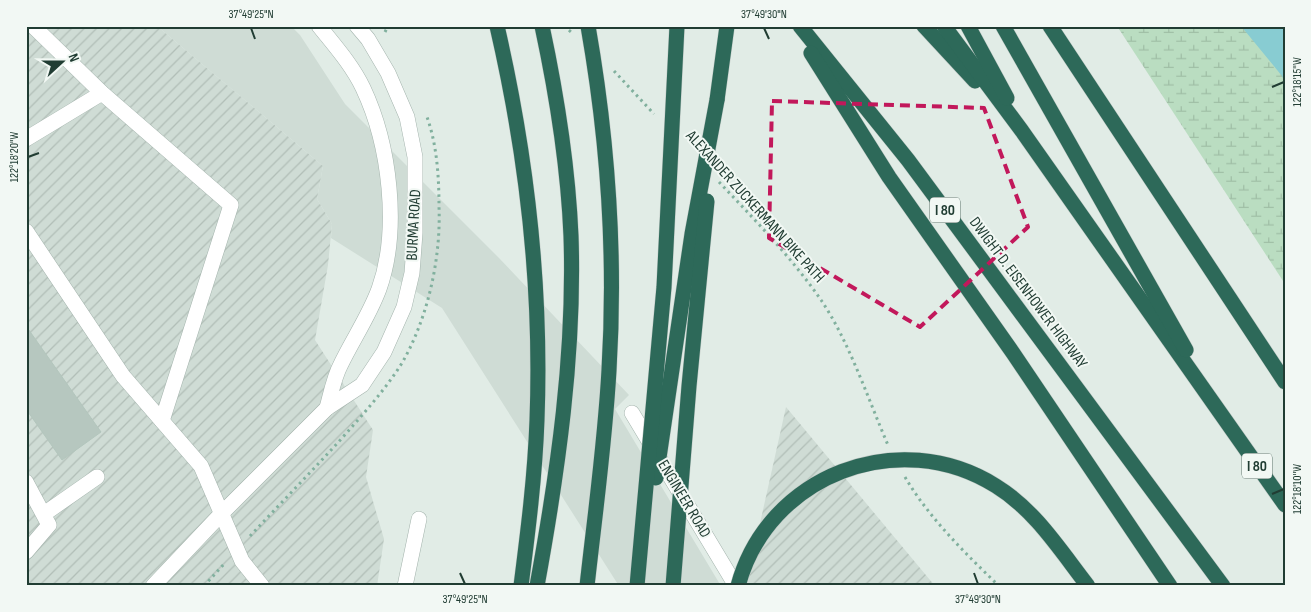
<svg xmlns="http://www.w3.org/2000/svg" width="1311" height="612" font-family="'Sofia Sans Condensed',sans-serif">
	<defs>
		<pattern id="industrial-furrows" width="10" height="10" patternUnits="userSpaceOnUse" patternTransform="scale(1.25)"><rect width="10" height="10" fill="#cfdcd5"/><path d="M-1 1l2-2M0 10L10 0M9 11l2-2" fill="none" stroke="#b1beb7"/></pattern>
		<pattern id="wetland-marsh" width="20" height="14" patternUnits="userSpaceOnUse" patternTransform="scale(1.25)"><rect width="20" height="14" fill="#baddc1"/><path d="M1 5h8M5 5V1M11 12h8M15 12V8" fill="none" stroke="#a0bfa6"/></pattern>
	</defs>
	<rect width="100%" height="100%" fill="#e1ece6"/>
	<path fill="#cfdcd5" d="M157,26h134l9,9 45,69 154,154 130,137 -14,14 106,177h-102l-177,-278 -111,-70 1,-14 -15,-25 6,-33z"/>
	<g fill="url(#industrial-furrows)">
		<path d="M26,26h131l166,140 -6,33 15,25 -4,41 -13,75 58,90 -7,47 18,62 -7,47h-351z"/>
		<path d="M786,407l149,179h-189z"/>
	</g>
	<path fill="url(#wetland-marsh)" d="M1117,26h168v258z"/>
	<path fill="#88ccd2" d="M1241,26h44v57l-3,-7z"/>
	<path fill="#b6c7bf" stroke="#b3c6bd" d="M26,326l75,106 -39,28 -36,-51z"/>
	<g fill="none" stroke-linecap="round" stroke-linejoin="round">
		<defs>
			<g id="minor">
				<path d="M33,26l69,67 129,112 -69,216"/>
				<path d="M319,26c16,20 33,39 44,62 27,57 37,142 16,201 -10,27 -26,50 -38,75 -7,13 -10,29 -14,44"/>
				<path d="M26,139l76,-46"/>
				<path d="M26,231l97,145 78,90 41,95 20,25"/>
				<path d="M632,413l104,173"/>
				<path d="M26,482l23,43 -23,27"/>
				<path d="M44,514l53,-37"/>
				<path d="M153,586l69,-73 105,-105 35,-23 22,-33 20,-45 8,-34 3,-40v-76l-8,-40 -19,-44 -20,-34 -11,-13"/>
				<path d="M405,586l14,-67"/>
			</g>
			<g id="highway">
				<path d="M497,26c30,130 45,261 40,394 -2,56 -9,111 -16,166"/>
				<path d="M800,26l108,134 315,426"/>
				<path d="M924,26l51,55"/>
				<path d="M944,26l78,105 263,374"/>
				<path d="M968,26l39,72"/>
				<path d="M1003,26l183,324"/>
				<path d="M1050,26l235,356"/>
				<path d="M811,53l78,124 124,176 157,233"/>
				<path d="M717,100l10,-74"/>
				<path d="M537,586c21,-115 38,-233 34,-350 -3,-71 -14,-140 -29,-210"/>
			</g>
		</defs>
		<use href="#minor" stroke="#a4b4ad" stroke-width="16"/>
		<use href="#highway" stroke="#c1c9c6" stroke-width="16"/>
		<g stroke="#81b09e" stroke-width="3" stroke-dasharray="2.5 4" stroke-linecap="butt">
			<path d="M564,26l7,6"/>
			<path d="M385,32l3,-6"/>
			<path d="M614,71l40,43"/>
			<path d="M719,182c35,37 73,76 102,118 28,41 47,99 67,145"/>
			<path d="M905,477c24,41 60,76 94,109"/>
			<path d="M250,536c31,-33 63,-66 93,-99 21,-24 42,-47 59,-74 26,-45 39,-105 37,-156 0,-30 -2,-62 -12,-90"/>
			<path d="M204,586l20,-22"/>
		</g>
		<use href="#minor" stroke="#fff" stroke-width="15"/>
		<use href="#highway" stroke="#2d6959" stroke-width="15"/>
		<defs>
			<g id="highway-bridge">
				<path d="M656,478l36,-244 25,-134"/>
				<path d="M587,586c8,-72 18,-143 22,-216 7,-115 -1,-230 -21,-344"/>
				<path d="M637,586l27,-299 13,-261"/>
				<path d="M673,586l16,-200 18,-185"/>
				<path d="M738,586c30,-111 161,-161 258,-100 39,24 64,64 92,100"/>
			</g>
		</defs>
		<use href="#highway-bridge" stroke="#c1c9c6" stroke-width="16" stroke-linecap="butt"/>
		<use href="#highway-bridge" stroke="#2d6959" stroke-width="15"/>
	</g>
	<path fill="none" stroke="#c2185b" stroke-width="4" stroke-dasharray="10 6" stroke-linejoin="round" d="M772,101l212,7 44,119 -108,100 -151,-89z"/>
	<path fill="none" stroke="#213d33" stroke-width="2" d="M251,28l4,11M764,28l5,11M1272,87l12,-5M28,157l11,-4M1272,494l12,-5M460,573l5,11M974,573l4,11"/>
	<g text-anchor="middle" dominant-baseline="central" stroke-width="4" stroke-linejoin="round" paint-order="stroke">
		<g fill="#f2f8f4" stroke="#60756d" stroke-width="1">
			<rect x="930" y="197.5" width="30" height="25" rx="4"/>
			<rect x="1242" y="453.5" width="30" height="25" rx="4"/>
		</g>
		<g font-size="15" font-weight="bold" fill="#213d33">
			<text x="945" y="210">I 80</text>
			<text x="1257" y="466">I 80</text>
		</g>
		<g font-size="16" fill="#213d33" stroke="#f2f8f4">
			<text transform="translate(755 207) rotate(48)">ALEXANDER ZUCKERMANN BIKE PATH</text>
			<text transform="translate(414 225) rotate(-87)">BURMA ROAD</text>
			<text transform="translate(1028 293) rotate(53)">DWIGHT D. EISENHOWER HIGHWAY</text>
			<text transform="translate(684 499) rotate(59)">ENGINEER ROAD</text>
		</g>
	</g>
	<rect width="1311" height="612" fill="none" stroke="#f2f8f4" stroke-width="55"/>
	<g transform="translate(62 62) rotate(69)" stroke="#f2f8f4" stroke-width="4" paint-order="stroke">
	<path d="M0-4L9 19L0 12L-9 19Z" fill="#213d33"/>
	<text y="-8" font-size="14" font-weight="bold" text-anchor="middle" fill="#213d33">N</text>
	</g>
	<rect x="28" y="28" width="1256" height="556" fill="none" stroke="#213d33" stroke-width="2"/>
	<g font-size="12" text-anchor="middle" fill="#213d33">
		<text x="251" y="18">37°49'25"N</text>
		<text x="764" y="18">37°49'30"N</text>
		<text transform="translate(1297 82) rotate(-90)" y="4">122°18'15"W</text>
		<text transform="translate(14 157) rotate(-90)" y="4">122°18'20"W</text>
		<text transform="translate(1297 489) rotate(-90)" y="4">122°18'10"W</text>
		<text x="465" y="603">37°49'25"N</text>
		<text x="978" y="603">37°49'30"N</text>
	</g>
</svg>
